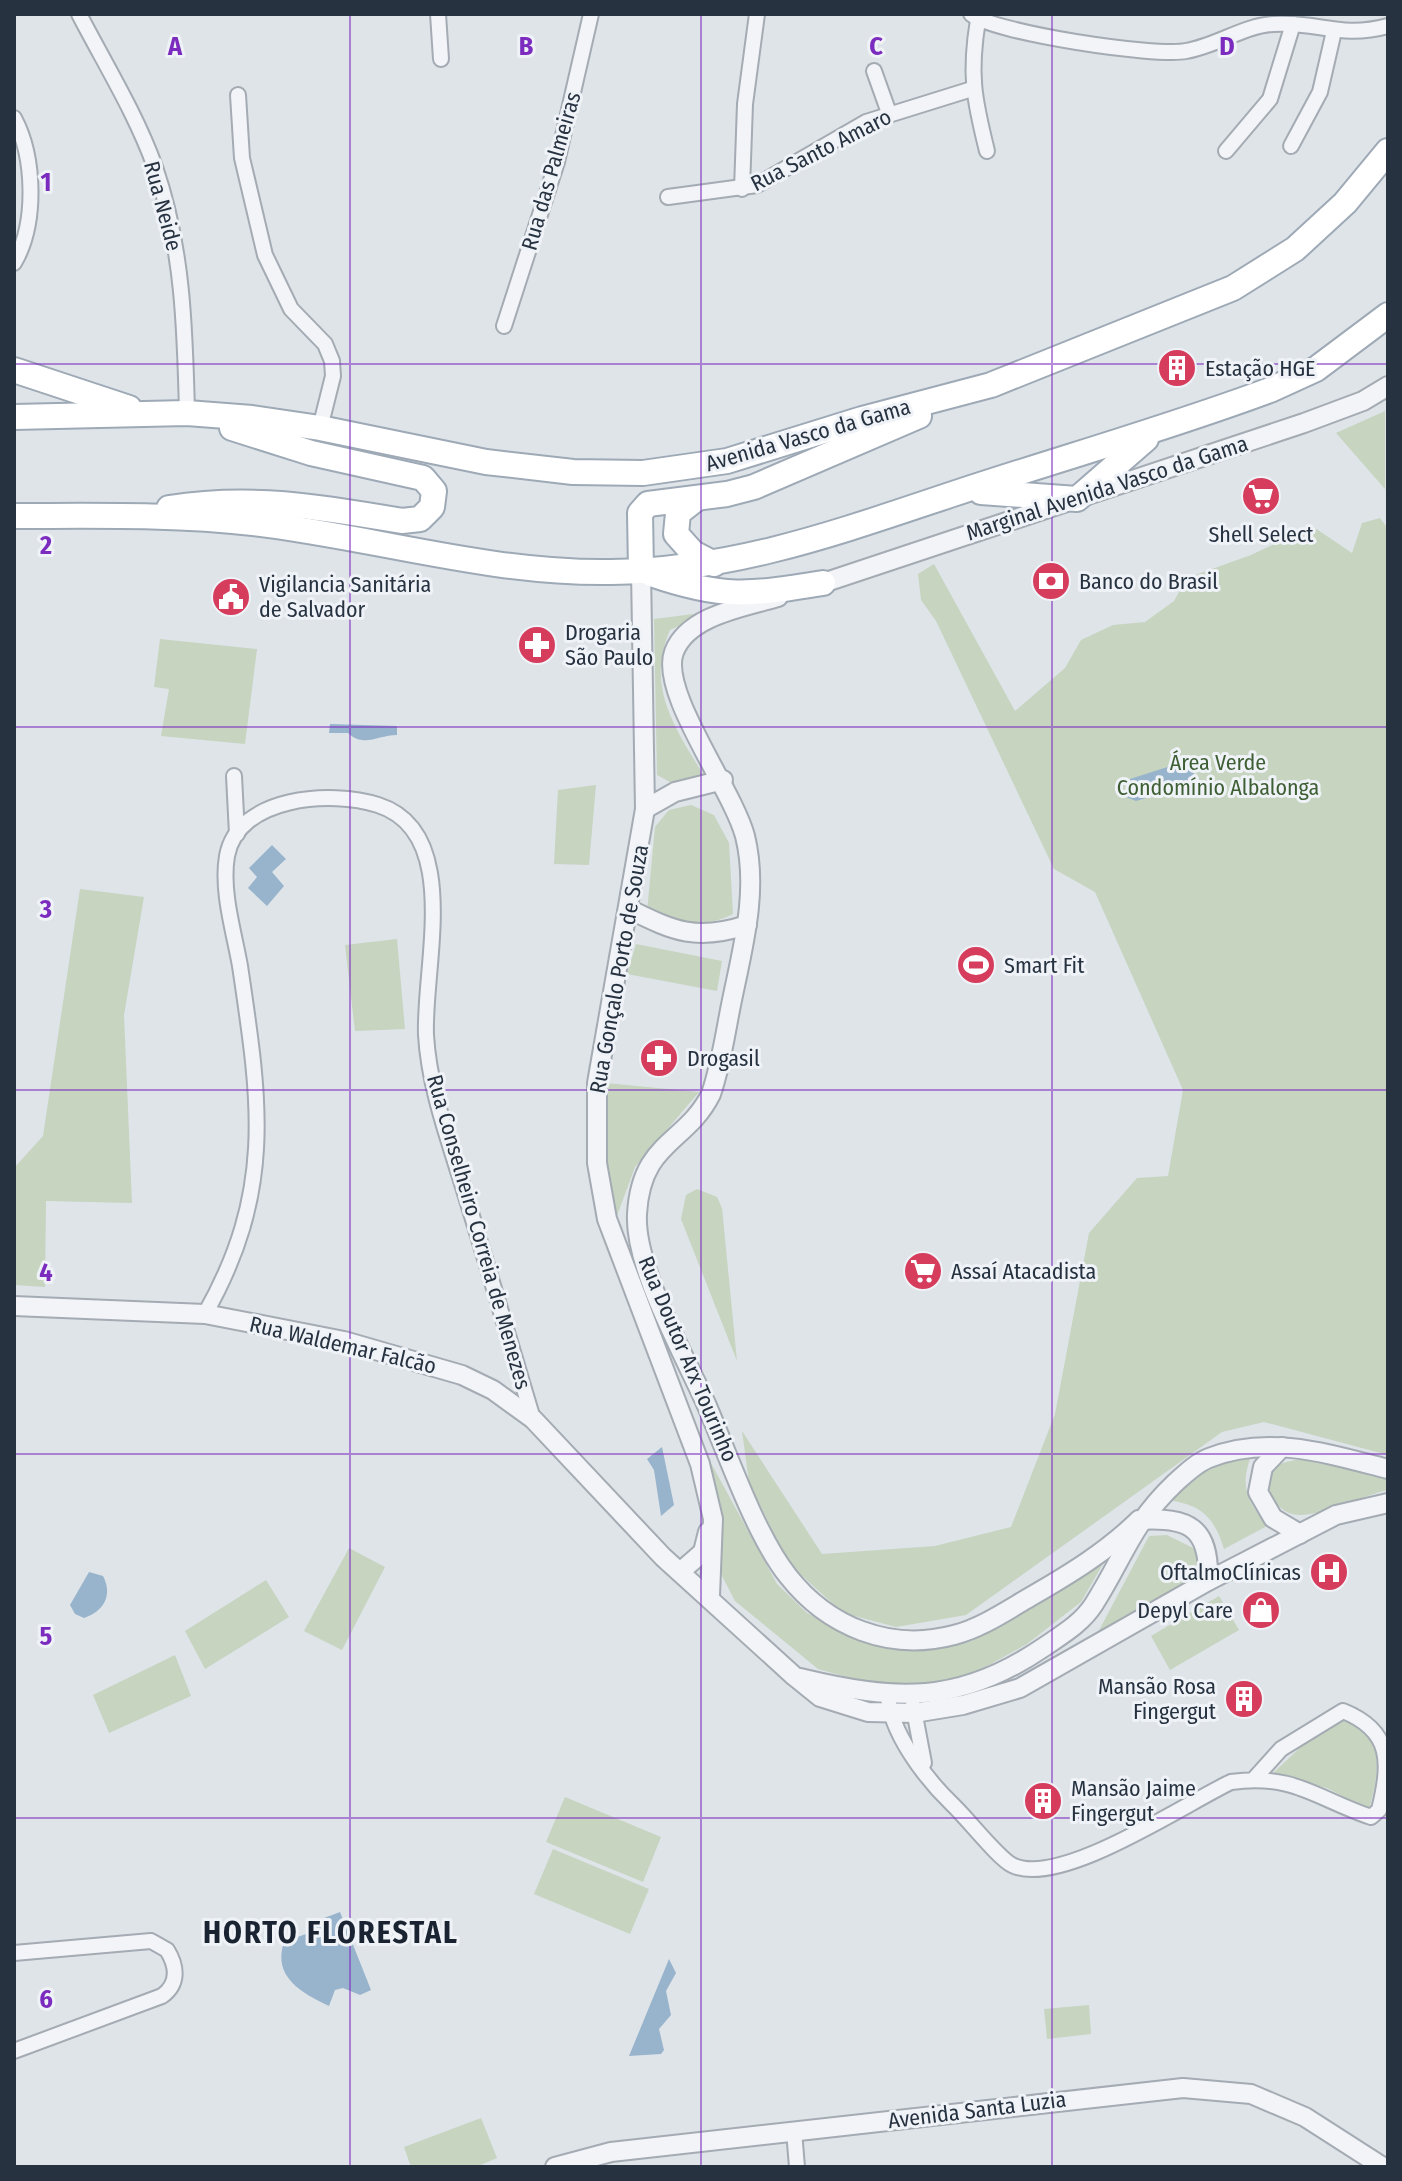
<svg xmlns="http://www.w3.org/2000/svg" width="1402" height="2181" font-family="'Fira Sans Condensed',sans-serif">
	<rect width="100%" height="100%" fill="#dfe4e9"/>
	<g fill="#c6d4c0">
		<path d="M1385,411v78l-49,-56z"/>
		<path d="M1380,518l8,11v926l-124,-33 -42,10 -256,183 -70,12 -53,-14 -55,-50 -39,-81 -7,-51 80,123 113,-8 76,-19 44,-113 34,-181 48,-55 31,-2 15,-86 -88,-198 -41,-23 -118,-248 -15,-21 -3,-26 16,-10 81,147 50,-43 16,-28 32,-15 32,-3 29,-21 13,-23 64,-23 61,-29 40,27 10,-30z"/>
		<path d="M709,612l-39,18c-27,62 11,105 41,158h-30l-24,-13 -3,-156z"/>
		<path d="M160,639l97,10 -12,95 -84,-8 8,-47 -15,-2z"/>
		<path d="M596,785l-7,80 -35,-1 4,-74z"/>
		<path d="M691,805l23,10 15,28 4,71c-32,16 -53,8 -86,-2l8,-85 14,-17z"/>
		<path d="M80,889l64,8 -20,118 8,188 -86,-2 -1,86 -31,-2v-117l29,-32z"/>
		<path d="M397,939l8,90 -50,2 -10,-86z"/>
		<path d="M636,944l86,17 -5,30 -90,-17z"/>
		<path d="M606,1083l93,9 -64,75 -21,57 -13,-62z"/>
		<path d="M697,1189l20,8 5,11 15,153 -56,-142 5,-24z"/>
		<path d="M1253,1450c-13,35 -9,46 14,76l-43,23c-10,-32 -22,-44 -56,-49l35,-35z"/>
		<path d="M706,1454l71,130 30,29 62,29 63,8 40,-9 135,-84 -26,45 -54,42 -71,39 -78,3 -60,-17 -83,-68 -14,-27 -1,-65z"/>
		<path d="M1302,1459l86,20v11c-25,5 -73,30 -96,24 -18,-5 -30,-28 -18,-44 6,-9 18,-9 28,-11z"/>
		<path d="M1167,1535l28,14c3,8 7,15 2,24 -13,23 -77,49 -101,63l53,-100z"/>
		<path d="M349,1548l36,19 -43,83 -38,-19z"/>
		<path d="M266,1580l23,37 -84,52 -20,-38z"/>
		<path d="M1219,1596l20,34 -69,40 -19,-34z"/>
		<path d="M175,1655l16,41 -82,37 -16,-38z"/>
		<path d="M1342,1717c45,20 37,53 27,93l-42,-22 -55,-14 46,-43z"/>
		<path d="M565,1797l96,40 -18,45 -97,-40z"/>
		<path d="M553,1849l96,40 -19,45 -96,-40z"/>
		<path d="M1089,2005l2,29 -44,5 -3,-30z"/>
		<path d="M481,2118l16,40 -21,9h-65l-7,-20z"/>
	</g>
	<g fill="#98b4cc">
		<path d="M330,724l67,2v9c-19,0 -33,13 -49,-2h-19z"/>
		<path d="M1183,762l10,5 1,12 -5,6 -53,16 -10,-4 4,-18z"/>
		<path d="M272,845l14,14 -14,13 12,14 -17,20 -19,-18 9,-11 -8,-9z"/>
		<path d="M662,1447l12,58 -13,11 -7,-46 -7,-11z"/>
		<path d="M89,1572l14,4c10,19 1,35 -19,42l-9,-4 -5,-9z"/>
		<path d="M340,1912l31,78 -11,5 -17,-7 -8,2 -6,16c-27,-13 -57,-29 -45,-64l30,-11 -3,-8z"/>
		<path d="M669,1959l7,14 -10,18 5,24 -12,14 5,21 -3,4 -32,2z"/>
	</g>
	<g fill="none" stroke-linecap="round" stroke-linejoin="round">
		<defs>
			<g id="minor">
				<path d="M79,14c26,50 57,100 76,153 28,81 30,162 32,246"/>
				<path d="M438,14l3,45"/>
				<path d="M971,14c24,19 183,43 215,37 30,-5 57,-25 87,-27 46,-3 66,15 115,2"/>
				<path d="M978,20c-9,54 -4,79 9,131"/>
				<path d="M874,71l15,42"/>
				<path d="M238,95l4,63 23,97 26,54 34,35 7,17 1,15 -13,52"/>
				<path d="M14,118c21,39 23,106 0,145"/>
				<path d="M1291,146l29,-54 14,-61"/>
				<path d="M1226,151l44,-52 23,-75"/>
				<path d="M742,189l3,-85 12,-90"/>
				<path d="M668,197l89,-12 109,-63 106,-33"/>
				<path d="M504,326l53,-164 34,-148"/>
				<path d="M234,776l3,58"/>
				<path d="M205,1314c70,-124 55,-213 35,-348 -6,-34 -19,-75 -13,-110 11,-60 105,-66 151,-51 85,27 45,162 48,230 3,52 22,103 37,152 24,77 47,155 70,232"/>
				<path d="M888,1695c2,37 37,83 64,109 15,14 46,54 60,61 47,24 174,-62 219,-83 63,-9 86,17 140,35l8,-7c11,-46 14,-79 -36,-99l-62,38 -27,30"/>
				<path d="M913,1705l11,58"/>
				<path d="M14,1953l137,-12 16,9c10,16 12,34 -5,46l-148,55"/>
				<path d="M794,2131l3,36"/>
			</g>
			<g id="tertiary">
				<path d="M641,571l4,238 -48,274v80l10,56 93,245 13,55 -3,77"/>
				<path d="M814,586l490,-163 59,-22 25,-15"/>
				<path d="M778,597c-33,10 -90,18 -104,55 -15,40 58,136 71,184 14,56 -3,114 -14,169 -6,30 -10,60 -20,89 -25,50 -70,47 -74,120 -3,53 48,142 70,192 21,49 49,130 81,170 40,51 102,76 166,59 27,-7 52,-24 76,-38 40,-23 76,-45 109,-77"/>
				<path d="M645,809l30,-17 48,-12"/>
				<path d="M629,909c46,23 68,32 118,16"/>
				<path d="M14,1306l191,8 139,27 118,34 31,15 40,29 130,138 131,119 26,21 48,15 46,1 49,-8 57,-17 188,-107 128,-66 52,-12"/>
				<path d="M1282,1447l-19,20 -5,25 15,26 27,16"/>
				<path d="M1139,1520c50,-3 71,7 69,61"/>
				<path d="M680,1572l23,-20 5,-20"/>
				<path d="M800,1678c96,23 159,27 244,-31 19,-13 38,-24 50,-43 31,-49 37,-79 81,-121 10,-9 21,-20 34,-25 59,-24 120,-4 179,11"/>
				<path d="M555,2167l56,-15 572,-64 68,6 54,23 78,50"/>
			</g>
			<g id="primary">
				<path d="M14,370l115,38"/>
				<path d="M14,417l173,-4 65,5 68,10 166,34 87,10 70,1 84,-12 135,-42 129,-34 242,-97 62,-39 50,-46 43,-52"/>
				<path d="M981,492l96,7 69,-60"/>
				<path d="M696,499l-18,14 -2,21 17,19 21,11"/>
				<path d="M169,508c83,-13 151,-1 233,13l18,-2 12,-12 2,-16 -11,-13 -112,-25 -79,-25"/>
				<path d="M14,516c79,0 160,-2 239,7 120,14 237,51 358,49 127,-2 233,-42 351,-81 103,-34 206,-63 308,-101l46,-21 72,-54"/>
				<path d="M641,571l-1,-58 8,-9 79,-10 27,-7 165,-71"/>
				<path d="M651,574c72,25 98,21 172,9"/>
			</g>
		</defs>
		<use href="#minor" stroke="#a4abb3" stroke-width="18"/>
		<use href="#tertiary" stroke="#a4abb3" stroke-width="22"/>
		<use href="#primary" stroke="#9ea9b6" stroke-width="28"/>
		<use href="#minor" stroke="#f2f4f7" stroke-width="14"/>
		<use href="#tertiary" stroke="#f2f4f7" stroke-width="18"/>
		<use href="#primary" stroke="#fff" stroke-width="24"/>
	</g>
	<path fill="none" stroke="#7b2cbf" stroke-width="2" stroke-opacity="0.55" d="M350,14v2153M701,14v2153M1052,14v2153M14,364h1374M14,727h1374M14,1090h1374M14,1454h1374M14,1818h1374"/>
	<defs>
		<symbol id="building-disc" viewBox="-11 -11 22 22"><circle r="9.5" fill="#d63d5d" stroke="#eff3f7"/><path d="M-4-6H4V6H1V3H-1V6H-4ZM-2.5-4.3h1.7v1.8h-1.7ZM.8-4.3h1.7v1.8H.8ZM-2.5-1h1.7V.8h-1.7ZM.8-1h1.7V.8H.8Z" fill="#fff"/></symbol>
		<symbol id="supermarket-disc" viewBox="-11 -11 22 22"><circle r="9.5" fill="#d63d5d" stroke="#eff3f7"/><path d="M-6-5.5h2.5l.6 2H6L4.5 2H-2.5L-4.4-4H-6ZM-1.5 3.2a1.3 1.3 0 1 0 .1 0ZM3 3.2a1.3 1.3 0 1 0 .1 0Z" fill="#fff"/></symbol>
		<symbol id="bank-disc" viewBox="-11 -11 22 22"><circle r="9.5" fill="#d63d5d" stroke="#eff3f7"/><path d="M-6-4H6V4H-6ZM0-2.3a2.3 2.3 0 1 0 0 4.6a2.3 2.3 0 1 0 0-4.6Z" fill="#fff"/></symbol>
		<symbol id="civic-disc" viewBox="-11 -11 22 22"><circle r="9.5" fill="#d63d5d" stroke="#eff3f7"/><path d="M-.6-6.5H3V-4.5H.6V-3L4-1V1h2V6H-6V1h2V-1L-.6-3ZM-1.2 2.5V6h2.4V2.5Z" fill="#fff"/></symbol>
		<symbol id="pharmacy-disc" viewBox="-11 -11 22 22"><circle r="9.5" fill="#d63d5d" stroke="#eff3f7"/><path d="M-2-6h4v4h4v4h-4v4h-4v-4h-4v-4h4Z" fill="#fff"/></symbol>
		<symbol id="stadium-disc" viewBox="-11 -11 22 22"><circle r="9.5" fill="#d63d5d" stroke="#eff3f7"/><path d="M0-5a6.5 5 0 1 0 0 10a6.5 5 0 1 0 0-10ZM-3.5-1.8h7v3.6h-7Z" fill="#fff"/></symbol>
		<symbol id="hospital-disc" viewBox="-11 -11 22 22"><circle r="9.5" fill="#d63d5d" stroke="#eff3f7"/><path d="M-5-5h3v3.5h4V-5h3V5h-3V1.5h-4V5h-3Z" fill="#fff"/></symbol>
		<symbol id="shop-disc" viewBox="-11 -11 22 22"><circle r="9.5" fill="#d63d5d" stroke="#eff3f7"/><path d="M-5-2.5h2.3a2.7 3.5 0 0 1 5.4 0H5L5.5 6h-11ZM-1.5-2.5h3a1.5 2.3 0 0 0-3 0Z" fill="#fff"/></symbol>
	</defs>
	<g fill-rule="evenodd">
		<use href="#building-disc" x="1155" y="346" width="44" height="44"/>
		<use href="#supermarket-disc" x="1239" y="474" width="44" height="44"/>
		<use href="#bank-disc" x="1029" y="559" width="44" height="44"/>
		<use href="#civic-disc" x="209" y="575" width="44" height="44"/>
		<use href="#pharmacy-disc" x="515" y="623" width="44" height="44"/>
		<use href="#stadium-disc" x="954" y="943" width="44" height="44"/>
		<use href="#pharmacy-disc" x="637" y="1036" width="44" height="44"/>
		<use href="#supermarket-disc" x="901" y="1249" width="44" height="44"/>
		<use href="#hospital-disc" x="1307" y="1550" width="44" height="44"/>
		<use href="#shop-disc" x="1239" y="1588" width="44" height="44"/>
		<use href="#building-disc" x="1222" y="1677" width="44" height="44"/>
		<use href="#building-disc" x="1021" y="1779" width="44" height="44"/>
	</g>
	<g text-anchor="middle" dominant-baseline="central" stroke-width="6" stroke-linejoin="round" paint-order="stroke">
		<g font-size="22" fill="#273241" stroke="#eff3f7">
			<text transform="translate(821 150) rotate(-27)">Rua Santo Amaro</text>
			<text transform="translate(551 171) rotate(-74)">Rua das Palmeiras</text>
			<text transform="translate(163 206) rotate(75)">Rua Neide</text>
			<text transform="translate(808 435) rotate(-16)">Avenida Vasco da Gama</text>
			<text transform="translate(1107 488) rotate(-18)">Marginal Avenida Vasco da Gama</text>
			<text transform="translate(619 969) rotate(-80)">Rua Gonçalo Porto de Souza</text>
			<text transform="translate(479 1232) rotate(74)">Rua Conselheiro Correia de Menezes</text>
			<text transform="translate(343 1345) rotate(13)">Rua Waldemar Falcão</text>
			<text transform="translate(688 1359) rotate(67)">Rua Doutor Arx Tourinho</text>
			<text transform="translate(977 2110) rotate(-7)">Avenida Santa Luzia</text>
		</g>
		<g font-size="22" fill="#273241" stroke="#eff3f7" text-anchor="start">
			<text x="1205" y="368">Estação HGE</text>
			<text x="1261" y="534" text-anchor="middle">Shell Select</text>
			<text x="1079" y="581">Banco do Brasil</text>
			<text x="259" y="584">Vigilancia Sanitária<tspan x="259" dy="25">de Salvador</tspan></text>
			<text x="565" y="632">Drogaria<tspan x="565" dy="25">São Paulo</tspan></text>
			<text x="1004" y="965">Smart Fit</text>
			<text x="687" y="1058">Drogasil</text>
			<text x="951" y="1271">Assaí Atacadista</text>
			<text x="1301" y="1572" text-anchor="end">OftalmoClínicas</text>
			<text x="1233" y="1610" text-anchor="end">Depyl Care</text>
			<text x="1216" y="1686" text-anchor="end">Mansão Rosa<tspan x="1216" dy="25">Fingergut</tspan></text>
			<text x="1071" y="1788">Mansão Jaime<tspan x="1071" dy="25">Fingergut</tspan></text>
		</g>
		<g font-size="22" fill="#3e5e33" stroke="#eff3f7">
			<text x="1218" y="762">Área Verde<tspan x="1218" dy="25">Condomínio Albalonga</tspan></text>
		</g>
		<g font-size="30" font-weight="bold" letter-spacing="2" fill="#192332" stroke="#eff3f7">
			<text x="331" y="1933">HORTO FLORESTAL</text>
		</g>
	</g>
	<g font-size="26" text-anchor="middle" font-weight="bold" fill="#7b2cbf" stroke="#eff3f7" stroke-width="6" stroke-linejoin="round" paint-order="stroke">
		<text x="175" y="55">A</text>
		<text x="526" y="55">B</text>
		<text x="876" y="55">C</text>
		<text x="1227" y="55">D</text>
		<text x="46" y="191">1</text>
		<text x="46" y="554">2</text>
		<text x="46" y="918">3</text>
		<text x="46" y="1281">4</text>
		<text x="46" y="1645">5</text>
		<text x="46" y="2008">6</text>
	</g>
	<rect width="1402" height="2181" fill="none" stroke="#273241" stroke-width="32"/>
</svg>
